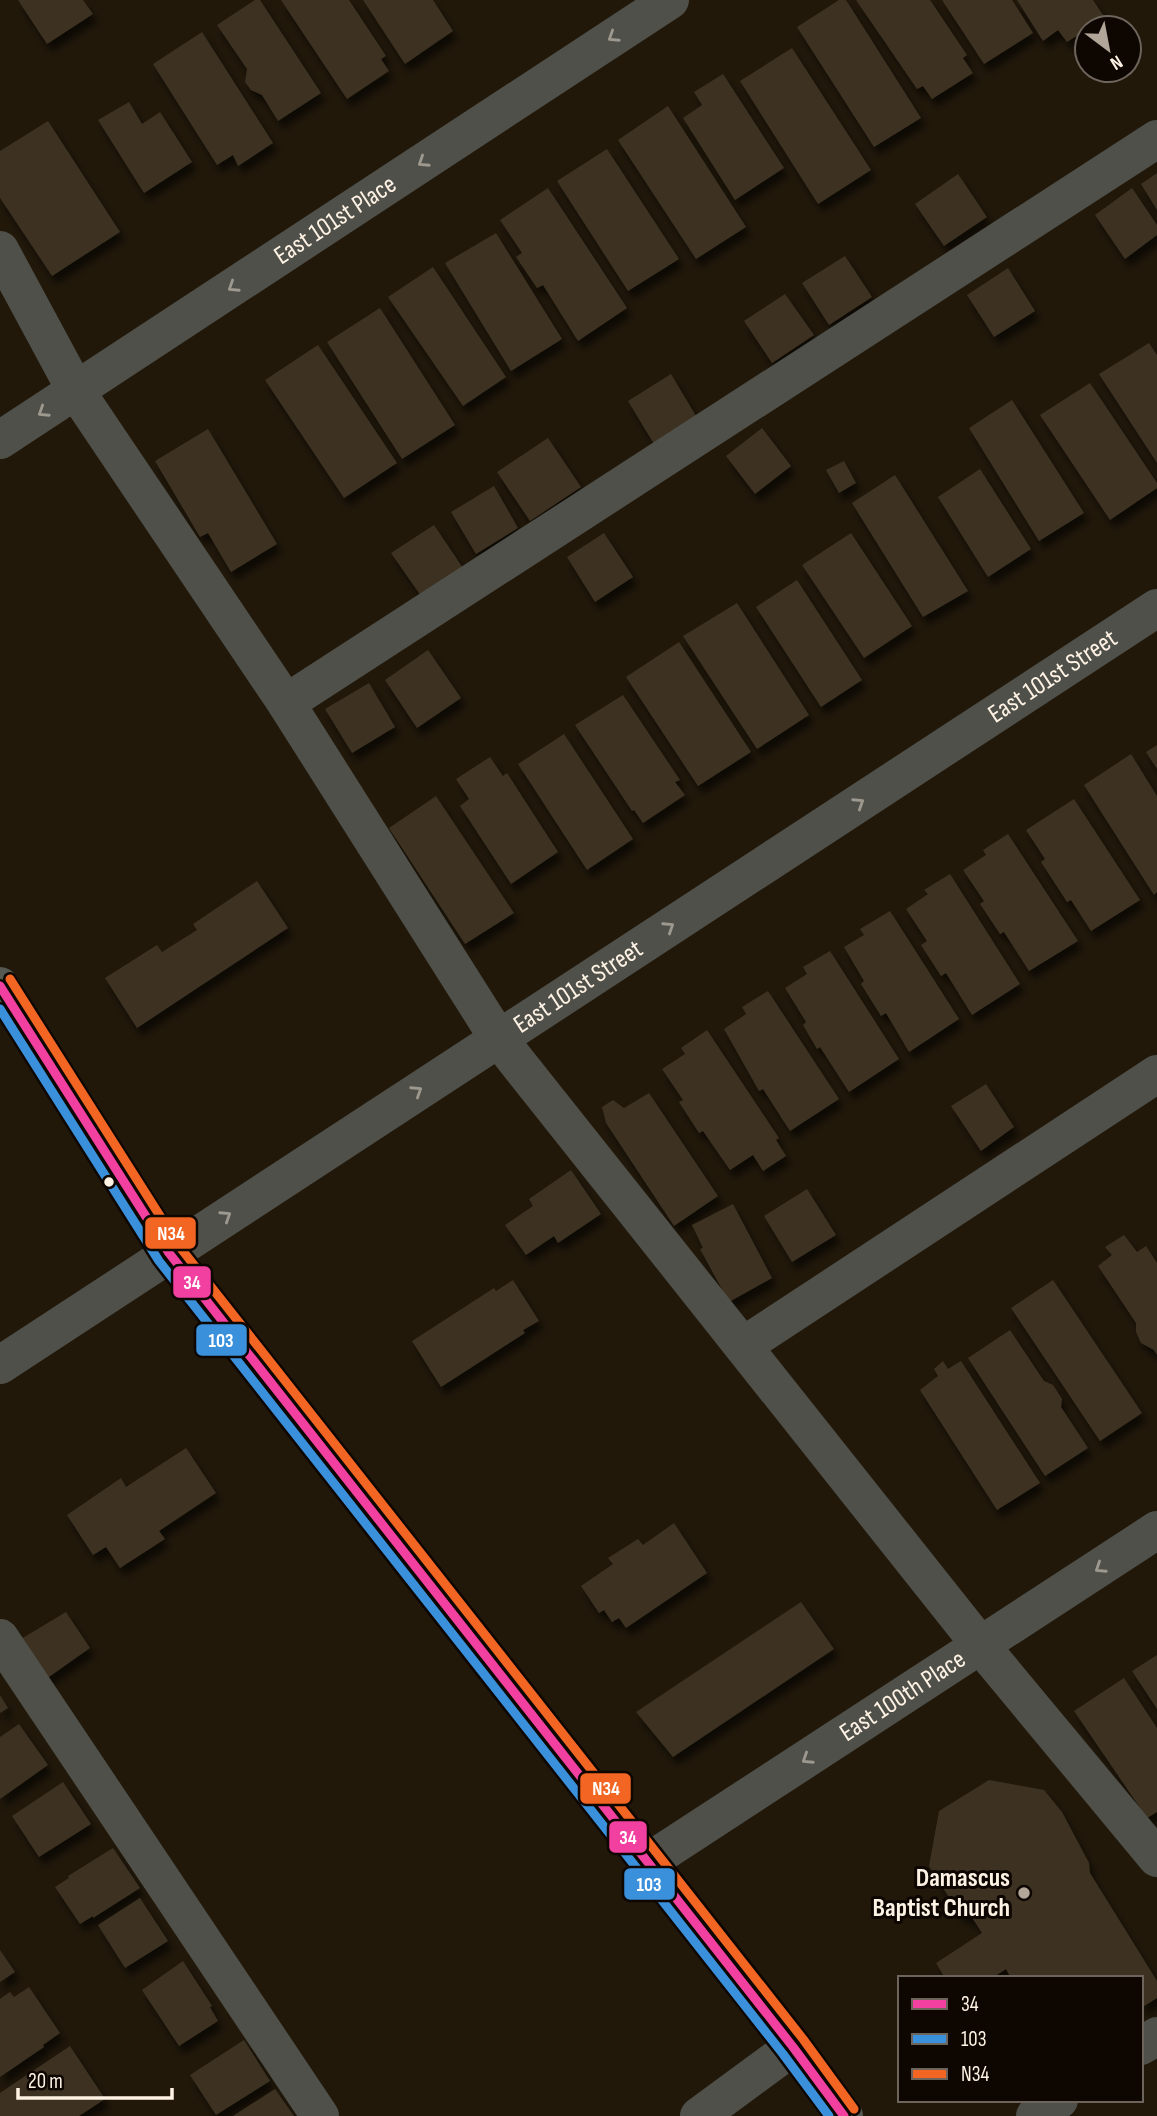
<svg xmlns="http://www.w3.org/2000/svg" width="1157" height="2116" font-family="'Sofia Sans Condensed',sans-serif">
	<defs>
		<filter id="shadow"><feDropShadow dx="4.5" dy="8" stdDeviation="3.5" flood-color="#0009"/></filter>
	</defs>
	<rect width="100%" height="100%" fill="#21180a"/>
	<g fill="#3c3223" filter="url(#shadow)">
		<path d="M18,0h65l10,14 -46,30z"/>
		<path d="M255,0h5l61,93 -43,28 -16,-26 -11,-5 -6,-8 2,-13 -30,-44z"/>
		<path d="M281,0h68l37,56 -5,3 8,12 -42,28z"/>
		<path d="M363,0h70l20,31 -48,33z"/>
		<path d="M839,0h7l75,118 -47,29 -77,-120z"/>
		<path d="M856,0h74l37,55 -4,3 10,15 -41,26 -9,-13 -6,3z"/>
		<path d="M942,0h70l21,33 -49,31z"/>
		<path d="M1017,0h76l12,18 -38,24 -9,-12 -15,11z"/>
		<path d="M202,32l71,111 -35,23 -5,-11 -16,10 -64,-101z"/>
		<path d="M792,48l79,122 -53,34 -78,-123z"/>
		<path d="M723,74l61,94 -49,32 -52,-82 19,-13 -8,-13z"/>
		<path d="M129,102l13,22 18,-12 32,50 -48,31 -46,-73z"/>
		<path d="M668,106l78,121 -50,32 -78,-119z"/>
		<path d="M48,121l72,111 -68,44 -52,-78v-47z"/>
		<path d="M607,149l72,110 -51,32 -71,-110z"/>
		<path d="M1157,173v37l-16,-26z"/>
		<path d="M958,174l29,43 -43,29 -29,-42z"/>
		<path d="M548,188l79,120 -49,33 -35,-56 -6,3 -21,-31 6,-4 -22,-33z"/>
		<path d="M1132,188l25,37v10l-32,24 -30,-44z"/>
		<path d="M496,233l66,106 -51,32 -66,-108z"/>
		<path d="M845,256l27,41 -43,28 -27,-42z"/>
		<path d="M433,267l73,110 -43,29 -75,-109z"/>
		<path d="M1008,268l27,43 -41,26 -27,-42z"/>
		<path d="M785,294l29,41 -42,28 -28,-42z"/>
		<path d="M380,308l75,117 -53,34 -75,-117z"/>
		<path d="M1149,343l8,12v108l-58,-89z"/>
		<path d="M318,345l79,118 -53,35 -79,-118z"/>
		<path d="M671,374l25,42 -42,28 -26,-43z"/>
		<path d="M1090,383l67,100v5l-47,32 -70,-105z"/>
		<path d="M1012,400l72,113 -45,28 -70,-113z"/>
		<path d="M762,428l29,38 -36,28 -29,-38z"/>
		<path d="M208,429l69,115 -46,28 -23,-39 -8,4 -45,-76z"/>
		<path d="M548,438l33,49 -51,34 -33,-49z"/>
		<path d="M844,461l12,22 -17,10 -13,-23z"/>
		<path d="M980,469l51,80 -43,28 -50,-80z"/>
		<path d="M895,475l73,116 -45,26 -71,-114z"/>
		<path d="M494,486l24,42 -42,26 -25,-42z"/>
		<path d="M434,525l29,43 -42,28 -30,-43z"/>
		<path d="M604,533l29,44 -38,25 -28,-45z"/>
		<path d="M851,533l61,93 -48,32 -62,-93z"/>
		<path d="M797,580l65,100 -41,27 -65,-100z"/>
		<path d="M737,603l72,112 -52,34 -74,-113z"/>
		<path d="M679,642l72,110 -53,34 -72,-109z"/>
		<path d="M428,650l33,48 -44,30 -32,-48z"/>
		<path d="M369,683l26,44 -43,26 -27,-44z"/>
		<path d="M623,695l57,85 -5,2 10,13 -42,28 -9,-13 -2,1 -57,-86z"/>
		<path d="M564,734l69,105 -46,31 -69,-106z"/>
		<path d="M1157,745v24l-11,-17z"/>
		<path d="M1131,754l26,42v96l-3,3 -70,-110z"/>
		<path d="M490,757l13,19 4,-3 51,79 -47,32 -51,-78 9,-7 -13,-20z"/>
		<path d="M436,796l78,117 -49,31 -76,-116z"/>
		<path d="M1074,799l66,101 -49,31 -20,-31 -4,2 -26,-40 4,-3 -19,-29z"/>
		<path d="M1008,834l70,107 -49,30 -25,-39 -4,2 -20,-30 4,-3 -21,-31 23,-15 -3,-5z"/>
		<path d="M950,874l70,110 -48,31 -26,-42 -5,3 -20,-31 6,-4 -21,-32 22,-15 -4,-4z"/>
		<path d="M257,881l31,47 -151,100 -32,-50 52,-33 5,7 35,-22 -4,-6z"/>
		<path d="M890,911l69,108 -50,33 -23,-39 -5,3 -20,-32 3,-3 -20,-34 20,-12 -4,-6z"/>
		<path d="M830,951l69,108 -50,33 -29,-45 -3,2 -14,-24 3,-3 -21,-34 22,-14 -4,-7z"/>
		<path d="M768,991l71,108 -49,32 -27,-42 -4,2 -35,-62 22,-15 -4,-7z"/>
		<path d="M707,1030l72,108 -3,2 10,16 -23,15 -10,-16 -23,15 -27,-39 -4,2 -20,-31 4,-2 -21,-31 23,-15 -4,-6z"/>
		<path d="M986,1084l28,43 -33,24 -30,-45z"/>
		<path d="M649,1093l69,103 -44,30 -68,-103 -4,-16 11,-7 11,8z"/>
		<path d="M571,1170l30,44 -43,29 -4,-7 -28,19 -21,-30 28,-19 -4,-7z"/>
		<path d="M807,1189l29,46 -44,27 -28,-46z"/>
		<path d="M733,1204l39,74 -43,24 -29,-53 3,-1 -11,-23z"/>
		<path d="M1124,1235l13,17 9,-6 11,17v92l-3,-5 -13,-7 -5,-11v-9l-38,-57 14,-11 -7,-8z"/>
		<path d="M513,1280l26,41 -16,9 2,3 -84,54 -29,-46 82,-53 2,3z"/>
		<path d="M1053,1280l89,133 -42,28 -89,-133z"/>
		<path d="M1010,1330l34,51 9,4 9,14 -1,8 27,41 -43,28 -77,-118z"/>
		<path d="M943,1361l5,8 13,-8 79,122 -43,27 -77,-120 18,-14 -4,-7z"/>
		<path d="M186,1448l30,45 -57,38 6,8 -45,29 -14,-21 -13,8 -26,-40 54,-37 5,9z"/>
		<path d="M674,1523l33,50 -81,55 -7,-10 -7,4 -8,-12 -5,3 -18,-27 32,-22 -5,-6 30,-19 5,6z"/>
		<path d="M801,1602l33,47 -161,108 -37,-45z"/>
		<path d="M66,1612l24,36 -44,31 -25,-40z"/>
		<path d="M1157,1655v54l-25,-38z"/>
		<path d="M1124,1678l33,50v84l-10,6 -73,-107z"/>
		<path d="M0,1695l8,13 -8,5z"/>
		<path d="M19,1724l29,41 -48,34v-62z"/>
		<path d="M989,1780l55,10 18,22 27,51 1,10 67,108v17l-16,10v-30h-130l-5,-9 -14,9h-47l-9,-15 46,-30 -9,-14 -14,-6 -30,-47 10,-55z"/>
		<path d="M63,1782l28,42 -52,33 -27,-41z"/>
		<path d="M113,1848l27,40 -47,30v-2l-13,8 -25,-37 14,-9 -1,-2z"/>
		<path d="M140,1898l28,43 -43,27 -27,-43z"/>
		<path d="M0,1950l15,22 -15,10z"/>
		<path d="M183,1961l29,45 -2,1 8,14 -39,25 -37,-56z"/>
		<path d="M29,1987l31,46 -17,12 1,2 -44,30v-78l10,-7 4,5z"/>
		<path d="M244,2040l26,41 -54,34 -26,-40z"/>
		<path d="M70,2046l35,53 -26,17h-79v-23z"/>
		<path d="M275,2089l19,27h-61z"/>
	</g>
	<g fill="none" stroke-linecap="round" stroke-linejoin="round">
		<g stroke="#4f504a" stroke-width="38">
			<path d="M0,250l76,141 210,312 212,335 483,608 176,212"/>
			<path id="s1" d="M0,440l670,-440"/>
			<path d="M286,703l871,-564"/>
			<path d="M743,1346l414,-272"/>
			<path id="s2" d="M0,1365l1157,-757"/>
			<path d="M0,1638l320,478"/>
			<path id="s3" d="M648,1862l509,-332"/>
			<path d="M1141,2046l16,-10"/>
			<path d="M699,2116l94,-69"/>
			<path d="M1035,2116l24,-16"/>
		</g>
		<path stroke="#555952" stroke-width="38" d="M0,986l169,267 624,794 51,69"/>
		<defs>
			<path id="bus-1" d="M0,986l169,267 624,794 51,69"/>
			<path id="bus-2" d="M0,1009l159,252 624,793 46,62"/>
			<path id="bus-3" d="M10,979l169,267 624,793 51,70"/>
		</defs>
		<use href="#bus-1" stroke="#0d0601" stroke-width="14"/>
		<use href="#bus-2" stroke="#0d0601" stroke-width="14"/>
		<use href="#bus-3" stroke="#0d0601" stroke-width="14"/>
		<use href="#bus-1" stroke="#f240a1" stroke-width="9"/>
		<use href="#bus-2" stroke="#3a90db" stroke-width="9"/>
		<use href="#bus-3" stroke="#f26522" stroke-width="9"/>
	</g>
	<defs><path id="oneway-chevron" d="M-2-3.5L2.5 0L-2 3.5" fill="none" stroke-width="1.6" stroke-linecap="round" stroke-linejoin="round" transform="scale(1.75)"/></defs>
	<g stroke="#9e998f">
		<use href="#oneway-chevron" transform="translate(613 37) rotate(147)"/>
		<use href="#oneway-chevron" transform="translate(423 162) rotate(147)"/>
		<use href="#oneway-chevron" transform="translate(233 287) rotate(147)"/>
		<use href="#oneway-chevron" transform="translate(43 412) rotate(147)"/>
		<use href="#oneway-chevron" transform="translate(859 803) rotate(-33)"/>
		<use href="#oneway-chevron" transform="translate(669 927) rotate(-33)"/>
		<use href="#oneway-chevron" transform="translate(417 1091) rotate(-33)"/>
		<use href="#oneway-chevron" transform="translate(226 1216) rotate(-33)"/>
		<use href="#oneway-chevron" transform="translate(1100 1568) rotate(147)"/>
		<use href="#oneway-chevron" transform="translate(807 1759) rotate(147)"/>
	</g>
	<circle fill="#fef2e4" stroke="#0d0601" stroke-width="2.5" cx="109" cy="1182" r="6"/>
	<circle fill="#b1a698" stroke="#0d0601" stroke-width="2.5" cx="1024" cy="1893" r="7"/>
	<g text-anchor="middle" dominant-baseline="central" stroke-width="6" stroke-linejoin="round" paint-order="stroke">
		<g font-size="26" fill="#fef2e4" stroke="#0d0601">
			<text stroke="none"><textPath href="#s1" startOffset="401">East 101st Place</textPath></text>
			<text stroke="none"><textPath href="#s2" startOffset="1258">East 101st Street</textPath></text>
			<text stroke="none"><textPath href="#s2" startOffset="691">East 101st Street</textPath></text>
			<text stroke="none"><textPath href="#s3" startOffset="304">East 100th Place</textPath></text>
		</g>
		<g font-size="26" font-weight="bold" fill="#fef2e4" stroke="#0d0601" text-anchor="end">
			<text x="1010" y="1878">Damascus<tspan x="1010" dy="30">Baptist Church</tspan></text>
		</g>
	</g>
	<g stroke="#0d0601" stroke-width="2.5">
		<rect x="144" y="1216" width="53" height="34" rx="7" fill="#f26522"/>
		<rect x="172" y="1265" width="40" height="34" rx="7" fill="#f240a1"/>
		<rect x="195" y="1323" width="53" height="34" rx="7" fill="#3a90db"/>
		<rect x="579" y="1772" width="53" height="33" rx="7" fill="#f26522"/>
		<rect x="608" y="1820" width="40" height="34" rx="7" fill="#f240a1"/>
		<rect x="623" y="1867" width="53" height="34" rx="7" fill="#3a90db"/>
	</g>
	<g font-size="19" text-anchor="middle" font-weight="bold" fill="#fff">
		<text x="171" y="1240">N34</text>
		<text x="192" y="1289">34</text>
		<text x="221" y="1347">103</text>
		<text x="606" y="1795">N34</text>
		<text x="628" y="1844">34</text>
		<text x="649" y="1891">103</text>
	</g>
	<rect x="898" y="1976" width="245" height="126" fill="#0d0601" stroke="#6d645c" stroke-width="2"/>
	<rect x="912" y="1999" width="35" height="10" fill="#f240a1" stroke="#6d645c" stroke-width="2"/>
	<text x="961" y="2011" font-size="21" fill="#fef2e4">34</text>
	<rect x="912" y="2034" width="35" height="10" fill="#3a90db" stroke="#6d645c" stroke-width="2"/>
	<text x="961" y="2046" font-size="21" fill="#fef2e4">103</text>
	<rect x="912" y="2069" width="35" height="10" fill="#f26522" stroke="#6d645c" stroke-width="2"/>
	<text x="961" y="2081" font-size="21" fill="#fef2e4">N34</text>
	<g transform="translate(1108 49) rotate(148)"><circle r="33" fill="#0d0601" stroke="#6d645c" stroke-width="2"/>
	<path d="M0-5L12 26L0 18L-12 26Z" fill="#b1a698"/>
	<text y="-10" font-size="19" font-weight="bold" text-anchor="middle" fill="#fef2e4">N</text>
	</g>
	<path d="M18 2088v10h154v-10" fill="none" stroke="#fef2e4" stroke-width="3.5"/>
	<text x="28" y="2088" font-size="21" fill="#fef2e4" stroke="#0d0601" stroke-width="5" paint-order="stroke">20 m</text>
</svg>
